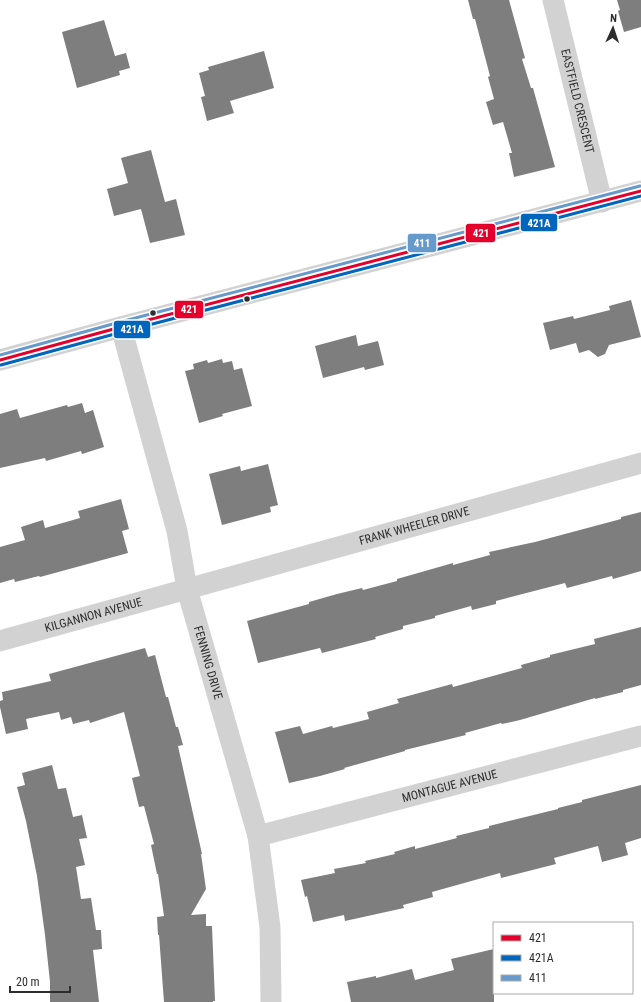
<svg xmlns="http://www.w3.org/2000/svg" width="641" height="1002" font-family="'Roboto Condensed',sans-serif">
	<rect width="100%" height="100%" fill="#fff"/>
	<g fill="#7e7e7e">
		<path d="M468,0h41l16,58 -3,1 9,29h2l22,79 -41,10 -5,-24h3l-9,-31 -10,3 -7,-23 8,-3 -6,-22 2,-1 -15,-57h-2z"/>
		<path d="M617,0h24v27l-17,5 -6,-21 2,-1z"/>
		<path d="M104,20l11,36 11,-3 4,15 -11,3 1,4 -43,13 -15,-56z"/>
		<path d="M264,51l10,37 -44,13 4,12 -27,8 -6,-24 4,-1 -6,-23 10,-3 -1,-3z"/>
		<path d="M151,150l14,52 11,-3 9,36 -35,8 -9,-34 -27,7 -7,-27 21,-6 -7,-25z"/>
		<path d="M631,300l10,37 -32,8 -4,9 -7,3 -9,-7 -10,3 -3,-10 -26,7 -7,-27 30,-7 1,3 36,-9 -1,-4z"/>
		<path d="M356,335l2,11 20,-5 6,24 -19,5 -1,-3 -41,11 -8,-32z"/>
		<path d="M222,359l1,4 9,-2 2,9 8,-2 10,38 -30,8 1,2 -24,7 -14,-52 9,-2 -1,-5 14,-4 1,3z"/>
		<path d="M82,403l3,10 8,-3 11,37 -22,7 -1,-3 -35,10 -1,-3 -45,10v-54l17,-5 3,9 47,-13 1,2z"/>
		<path d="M268,464l10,41 -8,2 1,5 -49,13 -13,-51 31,-8 1,5z"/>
		<path d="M121,499l8,30 -7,2 6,22 -88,24 -1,-1 -24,6 -1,-3 -14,4v-36l25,-7 -4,-13 22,-7 2,8 35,-10 -2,-7z"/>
		<path d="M641,512v59l-28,8 -1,-3 -45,12 -2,-5 -69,18v3l-24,6 -1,-4 -36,10v2l-32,8v3l-28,8 1,2 -54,14 -2,-5 -62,15 -11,-42 62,-17v-2l28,-8 25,-6 1,2 34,-9v-2l56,-16v2l37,-10 -1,-3 46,-10 86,-23v-2z"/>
		<path d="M641,627v58l-18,5v2l-28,7v-1l-75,22 -18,4 -1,-1 -36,10 1,2 -61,15v1l-61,17 1,1 -25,7 -31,7 -14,-51 25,-6 3,8 29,-8 1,2 36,-9 -2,-7 32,-9 -2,-4 55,-15 1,3 69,-19 -1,-3 29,-8v-2l45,-11 -1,-5z"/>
		<path d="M145,648l3,9 7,-2 11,42h2l8,30h2l5,18 -5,1 24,108h-1l5,35 -15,26 15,-1v12h6l3,75h-2v1h-49l-5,-67h-1l-1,-18 7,-1 -6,-42h-1l-6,-29 3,-1 -10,-38 -5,1 -7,-29 8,-2 -16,-64 -34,11 -1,-3 -16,4 -2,-7 -10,3 -2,-8 -33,7 2,10 -22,5 -6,-27v-6l3,-1 -1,-8 49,-11 -2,-7z"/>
		<path d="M52,765l6,24 8,-1 7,29 9,-2 5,23 -8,1 6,26 -9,2 5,32 10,-1 5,32h5l1,19 -9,1 6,52h-49v-20l-5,-47 -8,-59 -11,-55 -9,-34 8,-2 -3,-12z"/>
		<path d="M641,785v53l-16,5 3,12 -26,7 -4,-16 -44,12 2,6 -55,14 -1,-5 -68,19 1,5 -30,8 1,3 -59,13 -1,-6 -31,7 -6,-26 -2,1 -4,-17 34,-7 -1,-4 32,-6 -1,-2 30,-7 -1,-2 21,-6v3l42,-11 -1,-2 33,-8v-2l69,-17v-1l24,-6v-2z"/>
		<path d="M494,949v53h-143l-4,-20 29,-6v2l36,-9 3,11 39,-10 -3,-11z"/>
	</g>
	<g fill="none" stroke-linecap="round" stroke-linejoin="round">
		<g stroke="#d2d2d2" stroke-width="21">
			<path id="s1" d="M553,0l49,202"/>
			<path id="s2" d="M121,327l56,204 10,58 71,247 12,91 1,75"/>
			<path d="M0,360l121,-33 520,-136"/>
			<path id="s3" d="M0,641l641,-178"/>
			<path id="s4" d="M258,836l383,-100"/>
		</g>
		<defs>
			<path id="bus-1" d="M0,360l121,-33 520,-136"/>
			<path id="bus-2" d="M1,365l121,-33 519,-136"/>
			<path id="bus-3" d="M0,355l120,-33 520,-136"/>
		</defs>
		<use href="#bus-1" stroke="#fff" stroke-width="6"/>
		<use href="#bus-2" stroke="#fff" stroke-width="6"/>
		<use href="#bus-3" stroke="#fff" stroke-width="6"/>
		<use href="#bus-1" stroke="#e4002b" stroke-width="3"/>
		<use href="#bus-2" stroke="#0065bd" stroke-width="3"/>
		<use href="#bus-3" stroke="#69c" stroke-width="3"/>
	</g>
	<g fill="#2d2d2d" stroke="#fff" stroke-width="1.5">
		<circle cx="247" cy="299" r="3.5"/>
		<circle cx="153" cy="313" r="3.5"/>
	</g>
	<g text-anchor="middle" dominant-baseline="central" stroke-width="4" stroke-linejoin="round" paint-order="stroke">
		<g font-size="12" fill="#2d2d2d" stroke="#fff">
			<text stroke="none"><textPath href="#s1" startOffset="104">EASTFIELD CRESCENT</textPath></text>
			<text stroke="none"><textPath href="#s3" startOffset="430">FRANK WHEELER DRIVE</textPath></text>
			<text stroke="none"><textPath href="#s3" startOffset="97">KILGANNON AVENUE</textPath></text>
			<text stroke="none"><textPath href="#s2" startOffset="347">FENNING DRIVE</textPath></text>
			<text stroke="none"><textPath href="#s4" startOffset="198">MONTAGUE AVENUE</textPath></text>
		</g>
	</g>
	<g stroke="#fff" stroke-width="1.5">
		<rect x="520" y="213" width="38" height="19" rx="4" fill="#0065bd"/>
		<rect x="465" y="223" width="31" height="20" rx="4" fill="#e4002b"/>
		<rect x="407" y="233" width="30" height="20" rx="4" fill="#69c"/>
		<rect x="174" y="300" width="30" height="19" rx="4" fill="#e4002b"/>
		<rect x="113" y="320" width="38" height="19" rx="4" fill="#0065bd"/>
	</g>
	<g font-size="11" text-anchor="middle" font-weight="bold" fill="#fff">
		<text x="539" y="227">421A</text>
		<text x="481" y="237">421</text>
		<text x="422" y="247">411</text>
		<text x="189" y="313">421</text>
		<text x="132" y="333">421A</text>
	</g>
	<rect x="493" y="922" width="140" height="72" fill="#ffffff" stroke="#ababab"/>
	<rect x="501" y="935" width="20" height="6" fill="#e4002b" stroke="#ababab"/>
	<text x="529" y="942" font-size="12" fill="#2d2d2d">421</text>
	<rect x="501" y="955" width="20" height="6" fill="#0065bd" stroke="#ababab"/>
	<text x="529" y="962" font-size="12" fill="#2d2d2d">421A</text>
	<rect x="501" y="975" width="20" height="6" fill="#6699cc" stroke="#ababab"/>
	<text x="529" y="982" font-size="12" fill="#2d2d2d">411</text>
	<g transform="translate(613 28) rotate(3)" stroke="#ffffff" stroke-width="3" paint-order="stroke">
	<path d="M0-3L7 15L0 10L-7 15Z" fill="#2d2d2d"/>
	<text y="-6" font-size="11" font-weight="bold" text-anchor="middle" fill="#2d2d2d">N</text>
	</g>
	<path d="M10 986v6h60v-6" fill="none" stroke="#2d2d2d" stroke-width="2"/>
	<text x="16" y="986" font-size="12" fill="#2d2d2d" stroke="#ffffff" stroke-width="3" paint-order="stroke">20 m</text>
</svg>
